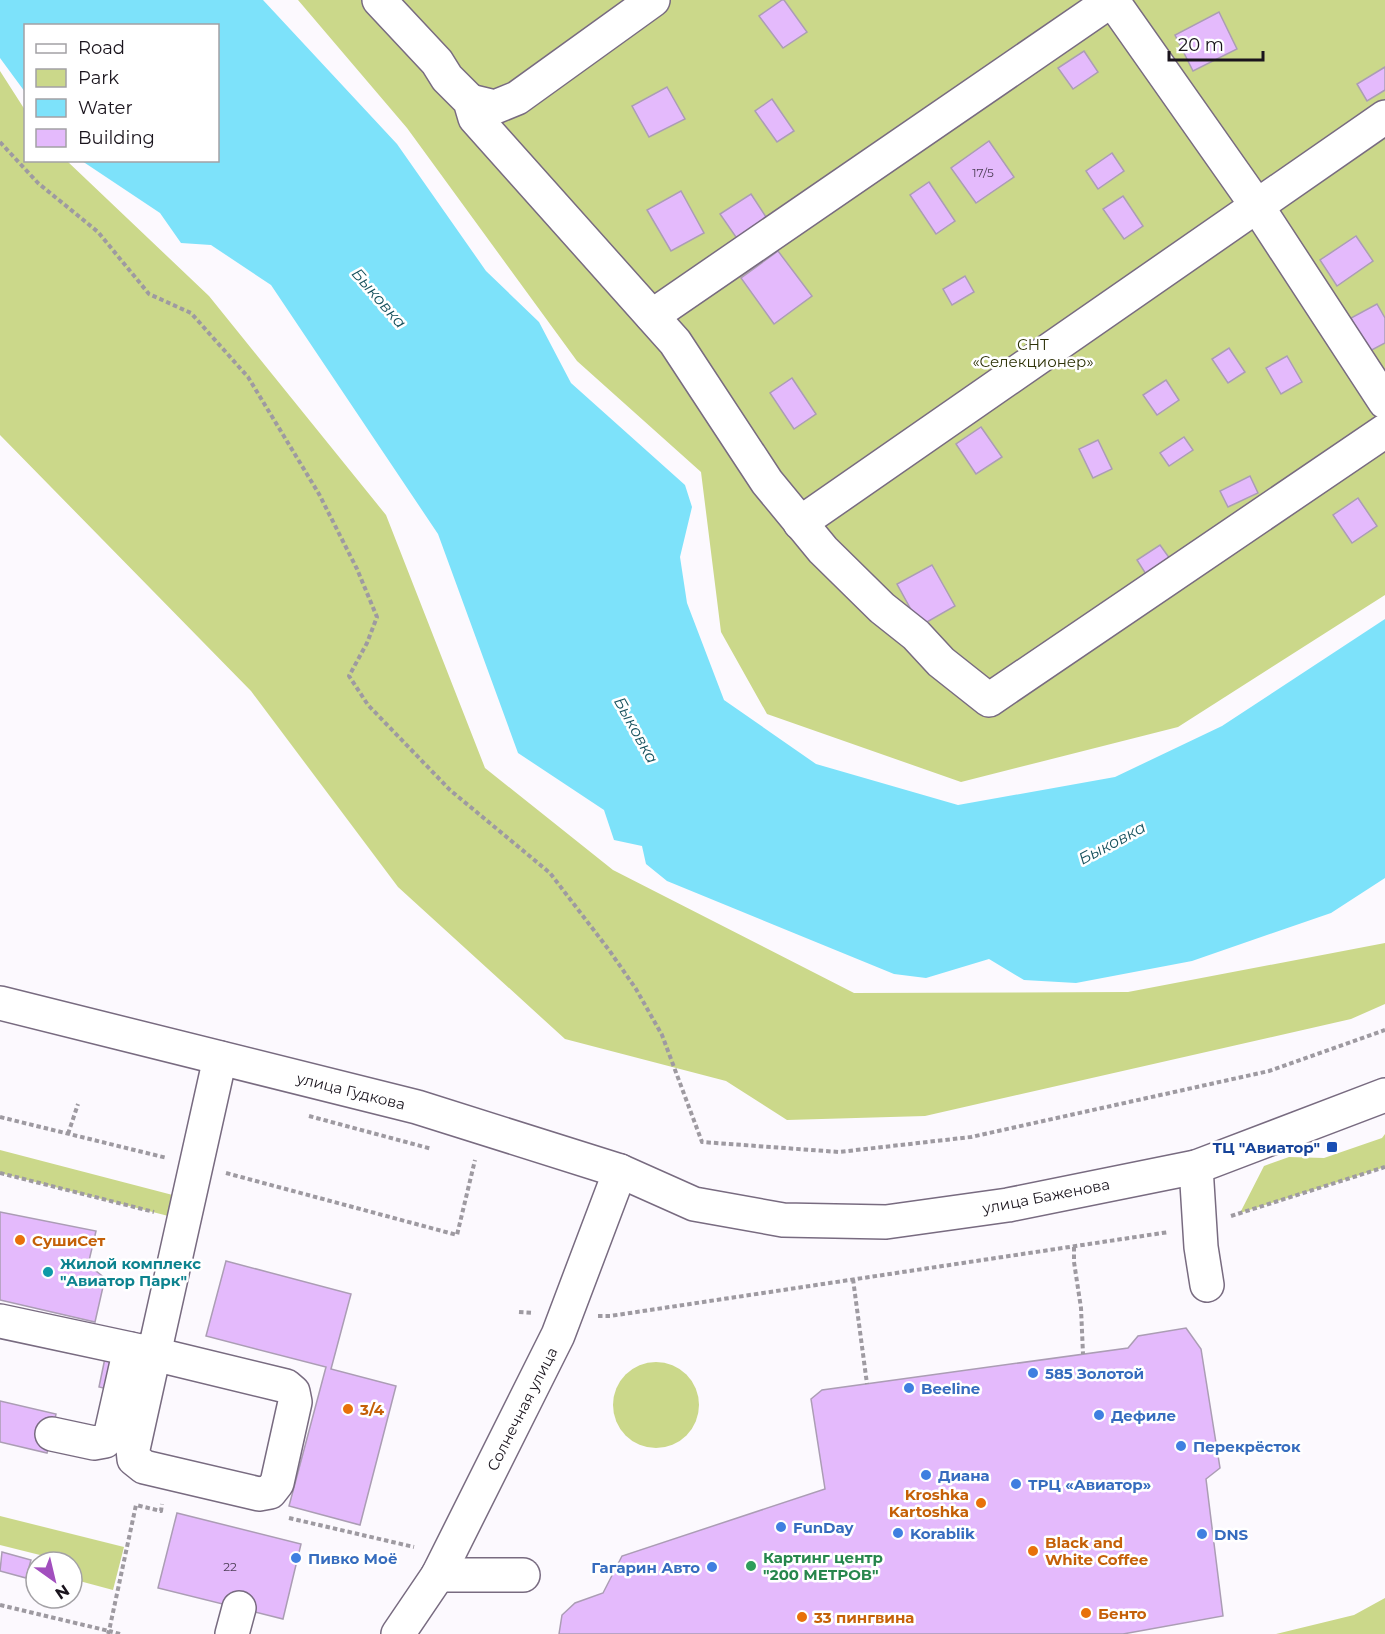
<svg xmlns="http://www.w3.org/2000/svg" width="1385" height="1634" font-family="Montserrat,sans-serif">
	<rect width="100%" height="100%" fill="#fcf9fe"/>
	<g fill="#cbd88a">
		<path d="M298,0h1087v595l-207,132 -217,55 -194,-68 -46,-82 -20,-160 -124,-111 -170,-233z"/>
		<path d="M0,71l25,39 1,50 41,1 142,135 177,219 99,253 128,102 241,123 274,-1 257,-49v61l-34,15 -426,97 -138,4 -61,-39 -161,-42 -167,-152 -147,-196 -251,-256z"/>
		<path d="M1385,1134v33l-145,46 24,-47 25,-9 35,1 58,-20z"/>
		<path d="M0,1150l188,49 -4,21 -184,-47z"/>
		<circle cx="656" cy="1405" r="43"/>
		<path d="M0,1516l124,31 -11,43 -41,-11v-17h-34l2,-7 -40,-10z"/>
		<path d="M1385,1598v36h-109l78,-19z"/>
	</g>
	<path fill="#7de2fa" d="M0,0h263l134,144 89,127 53,51 32,61 114,102 7,22 -12,50 7,46 37,97 92,64 142,41 157,-28 107,-51 163,-107v259l-54,35 -139,48 -116,22 -52,-3 -35,-21 -63,19 -32,-4 -227,-93 -21,-17 -4,-18 -28,-6 -10,-30 -86,-57 -80,-219 -167,-249 -60,-40 -30,-2 -21,-30 -78,-52 136,-1v-134h-192l-1,66 -25,-34z"/>
	<g fill="#e4bafc" stroke="#ab9db4" stroke-width="1.5">
		<path d="M782,0h2l23,32 -24,16 -24,-32z"/>
		<path d="M1219,12l18,37 -44,22 -18,-36z"/>
		<path d="M1084,51l14,21 -25,17 -15,-21z"/>
		<path d="M1385,67v23l-18,11 -10,-17z"/>
		<path d="M667,87l18,32 -36,18 -17,-31z"/>
		<path d="M772,99l22,32 -17,11 -22,-31z"/>
		<path d="M989,141l25,36 -38,26 -25,-35z"/>
		<path d="M1112,153l12,18 -26,18 -12,-18z"/>
		<path d="M929,182l26,39 -19,13 -26,-39z"/>
		<path d="M681,191l23,42 -33,18 -24,-41z"/>
		<path d="M751,194l17,26 -30,20 -18,-26z"/>
		<path d="M1123,196l20,30 -19,13 -21,-30z"/>
		<path d="M1356,236l17,25 -36,25 -17,-26z"/>
		<path d="M778,251l34,45 -38,28 -33,-46z"/>
		<path d="M965,276l9,16 -22,13 -9,-16z"/>
		<path d="M1377,304l8,14v25l-17,9 -17,-34z"/>
		<path d="M1229,348l16,24 -17,11 -16,-24z"/>
		<path d="M1287,356l15,26 -21,12 -15,-26z"/>
		<path d="M792,378l24,36 -22,15 -24,-36z"/>
		<path d="M1166,380l13,20 -22,15 -14,-20z"/>
		<path d="M981,427l21,30 -26,17 -20,-30z"/>
		<path d="M1184,437l9,13 -24,16 -9,-13z"/>
		<path d="M1098,440l14,29 -19,9 -14,-29z"/>
		<path d="M1250,476l8,17 -30,14 -8,-16z"/>
		<path d="M1358,498l19,28 -25,17 -19,-28z"/>
		<path d="M1160,545l13,18 -24,16 -12,-19z"/>
		<path d="M932,565l23,41 -35,20 -23,-42z"/>
		<path d="M0,1212l96,19 -8,34 17,13 -10,44 -95,-22z"/>
		<path d="M226,1261l125,33 -20,75 65,17 -36,139 -71,-19 37,-139 -120,-31z"/>
		<path d="M1186,1328l15,21 19,119 -14,11 17,137 -100,18h-564l3,-19 13,-12 28,-10 19,-37 203,-67 -14,-90 11,-9 306,-42 10,-12z"/>
		<path d="M105,1358l18,4 -6,29 -18,-4z"/>
		<path d="M0,1401l56,13 -9,39 -47,-11z"/>
		<path d="M177,1513l124,31 -18,75 -125,-31z"/>
		<path d="M2,1552l29,8 -5,18 -26,-7z"/>
	</g>
	<g fill="none" stroke-linecap="round" stroke-linejoin="round">
		<defs>
			<g id="minor">
				<path d="M379,0l58,62 10,16 23,23 5,17 200,224 92,140 56,68 59,58 34,27 25,27 48,38 396,-269"/>
				<path d="M1112,0l145,206 128,196"/>
				<path d="M470,101l25,6 22,-9 136,-98"/>
				<path d="M652,316l460,-316"/>
				<path d="M800,523l585,-406"/>
				<path d="M0,1003l417,104 203,64 74,33 89,16 103,2 122,-17 188,-38 189,-72"/>
				<path d="M1196,1167l5,80 6,38"/>
				<path d="M0,1321l154,33 66,-296"/>
				<path d="M154,1354l132,32 7,6 2,10 -18,81 -7,9 -11,2 -115,-27 -10,-8 -1,-10z"/>
				<path d="M52,1434l42,9 11,-2 6,-8 19,-84"/>
				<path d="M438,1575h85"/>
				<path d="M232,1634l7,-26"/>
				<path d="M398,1634l40,-59 120,-240 62,-164"/>
			</g>
		</defs>
		<use href="#minor" stroke="#786b80" stroke-width="36"/>
		<g stroke="#9e9aa1" stroke-width="4" stroke-dasharray="4.5 3" stroke-linecap="butt">
			<path d="M0,142l38,41 60,49 51,62 42,19 57,64 71,117 38,75 20,48 -10,26 -18,33 19,29 82,85 100,83 59,77 27,39 26,46 40,107 137,10 132,-15 298,-66 116,-41"/>
			<path d="M309,1116l123,33"/>
			<path d="M0,1117l167,41"/>
			<path d="M68,1134l10,-30"/>
			<path d="M0,1173l154,39"/>
			<path d="M226,1173l231,62 18,-75"/>
			<path d="M1231,1216l154,-49"/>
			<path d="M1074,1247v15l7,46 2,46"/>
			<path d="M853,1279l14,105"/>
			<path d="M519,1312l15,1"/>
			<path d="M598,1316h12l559,-84"/>
			<path d="M289,1518l125,29"/>
			<path d="M0,1605l109,26 -1,3"/>
			<path d="M120,1634l-11,-3 27,-126 25,6 1,-7"/>
		</g>
		<use href="#minor" stroke="#fff" stroke-width="33"/>
	</g>
	<rect fill="#1a4fb4" stroke="#fff" stroke-width="2" x="1326" y="1141" width="12" height="12" rx="3"/>
	<g fill="#e8710a" stroke="#fff" stroke-width="2">
		<circle cx="20" cy="1240" r="6"/>
		<circle cx="348" cy="1409" r="6"/>
		<circle cx="981" cy="1503" r="6"/>
		<circle cx="1033" cy="1551" r="6"/>
		<circle cx="1086" cy="1613" r="6"/>
		<circle cx="802" cy="1617" r="6"/>
	</g>
	<circle fill="#0f9aa8" stroke="#fff" stroke-width="2" cx="48" cy="1272" r="6"/>
	<g fill="#3f7fe0" stroke="#fff" stroke-width="2">
		<circle cx="1033" cy="1373" r="6"/>
		<circle cx="909" cy="1388" r="6"/>
		<circle cx="1099" cy="1415" r="6"/>
		<circle cx="1181" cy="1446" r="6"/>
		<circle cx="926" cy="1475" r="6"/>
		<circle cx="1016" cy="1484" r="6"/>
		<circle cx="781" cy="1527" r="6"/>
		<circle cx="898" cy="1533" r="6"/>
		<circle cx="1202" cy="1534" r="6"/>
		<circle cx="296" cy="1558" r="6"/>
		<circle cx="712" cy="1567" r="6"/>
	</g>
	<circle fill="#2e9e5b" stroke="#fff" stroke-width="2" cx="751" cy="1566" r="6"/>
	<g text-anchor="middle" dominant-baseline="central" stroke-width="5" stroke-linejoin="round" paint-order="stroke">
		<g font-size="12" fill="#4c3e55">
			<text x="983" y="172">17/5</text>
			<text x="230" y="1566">22</text>
		</g>
		<g font-size="15" fill="#2d3207" stroke="#fff">
			<text x="1033" y="344">СНТ<tspan x="1033" dy="17">«Селекционер»</tspan></text>
		</g>
		<g font-size="15" fill="#1a141d" stroke="#fff">
			<text transform="translate(351 1091) rotate(14)">улица Гудкова</text>
			<text transform="translate(1046 1196) rotate(-11)">улица Баженова</text>
			<text transform="translate(522 1409) rotate(-63)">Солнечная улица</text>
		</g>
		<g font-size="15" font-weight="bold" fill="#164399" stroke="#fff" text-anchor="end">
			<text x="1320" y="1147">ТЦ "Авиатор"</text>
		</g>
		<g font-size="15" font-weight="bold" fill="#c56008" stroke="#fff" text-anchor="start">
			<text x="32" y="1240">СушиСет</text>
			<text x="360" y="1409">3/4</text>
			<text x="969" y="1494" text-anchor="end">Kroshka<tspan x="969" dy="17">Kartoshka</tspan></text>
			<text x="1045" y="1542">Black and<tspan x="1045" dy="17">White Coffee</tspan></text>
			<text x="1098" y="1613">Бенто</text>
			<text x="814" y="1617">33 пингвина</text>
		</g>
		<g font-size="15" font-weight="bold" fill="#0d838f" stroke="#fff" text-anchor="start">
			<text x="60" y="1263">Жилой комплекс<tspan x="60" dy="17">"Авиатор Парк"</tspan></text>
		</g>
		<g font-size="15" font-weight="bold" fill="#366cbe" stroke="#fff" text-anchor="start">
			<text x="1045" y="1373">585 Золотой</text>
			<text x="921" y="1388">Beeline</text>
			<text x="1111" y="1415">Дефиле</text>
			<text x="1193" y="1446">Перекрёсток</text>
			<text x="938" y="1475">Диана</text>
			<text x="1028" y="1484">ТРЦ «Авиатор»</text>
			<text x="793" y="1527">FunDay</text>
			<text x="910" y="1533">Korablik</text>
			<text x="1214" y="1534">DNS</text>
			<text x="308" y="1558">Пивко Моё</text>
			<text x="700" y="1567" text-anchor="end">Гагарин Авто</text>
		</g>
		<g font-size="15" font-weight="bold" fill="#27864d" stroke="#fff" text-anchor="start">
			<text x="763" y="1557">Картинг центр<tspan x="763" dy="17">"200 МЕТРОВ"</tspan></text>
		</g>
		<g font-size="16" font-style="italic" fill="#16515d" stroke="#fff">
			<text transform="translate(379 298) rotate(49)">Быковка</text>
			<text transform="translate(636 730) rotate(61)">Быковка</text>
			<text transform="translate(1112 843) rotate(-28)">Быковка</text>
		</g>
	</g>
	<rect x="24" y="24" width="195" height="138" fill="#ffffff" stroke="#a3a1a5" stroke-width="1.5"/>
	<rect x="36" y="44" width="30" height="9" fill="#ffffff" stroke="#a3a1a5" stroke-width="1.5"/>
	<text x="78" y="54" font-size="18" fill="#1a141d">Road</text>
	<rect x="36" y="69" width="30" height="18" fill="#cbd88a" stroke="#a3a1a5" stroke-width="1.5"/>
	<text x="78" y="84" font-size="18" fill="#1a141d">Park</text>
	<rect x="36" y="99" width="30" height="18" fill="#7de2fa" stroke="#a3a1a5" stroke-width="1.5"/>
	<text x="78" y="114" font-size="18" fill="#1a141d">Water</text>
	<rect x="36" y="129" width="30" height="18" fill="#e4bafc" stroke="#a3a1a5" stroke-width="1.5"/>
	<text x="78" y="144" font-size="18" fill="#1a141d">Building</text>
	<g transform="translate(54 1580) rotate(146)"><circle r="28" fill="#ffffff" stroke="#a3a1a5" stroke-width="1.5"/>
	<path d="M0-4.5L10 22L0 15L-10 22Z" fill="#a24fbe"/>
	<text y="-9" font-size="16" font-weight="bold" text-anchor="middle" fill="#1a141d">N</text>
	</g>
	<path d="M1169 51v9h94v-9" fill="none" stroke="#1a141d" stroke-width="3"/>
	<text x="1178" y="51" font-size="18" fill="#1a141d" stroke="#ffffff" stroke-width="4.5" paint-order="stroke">20 m</text>
</svg>
